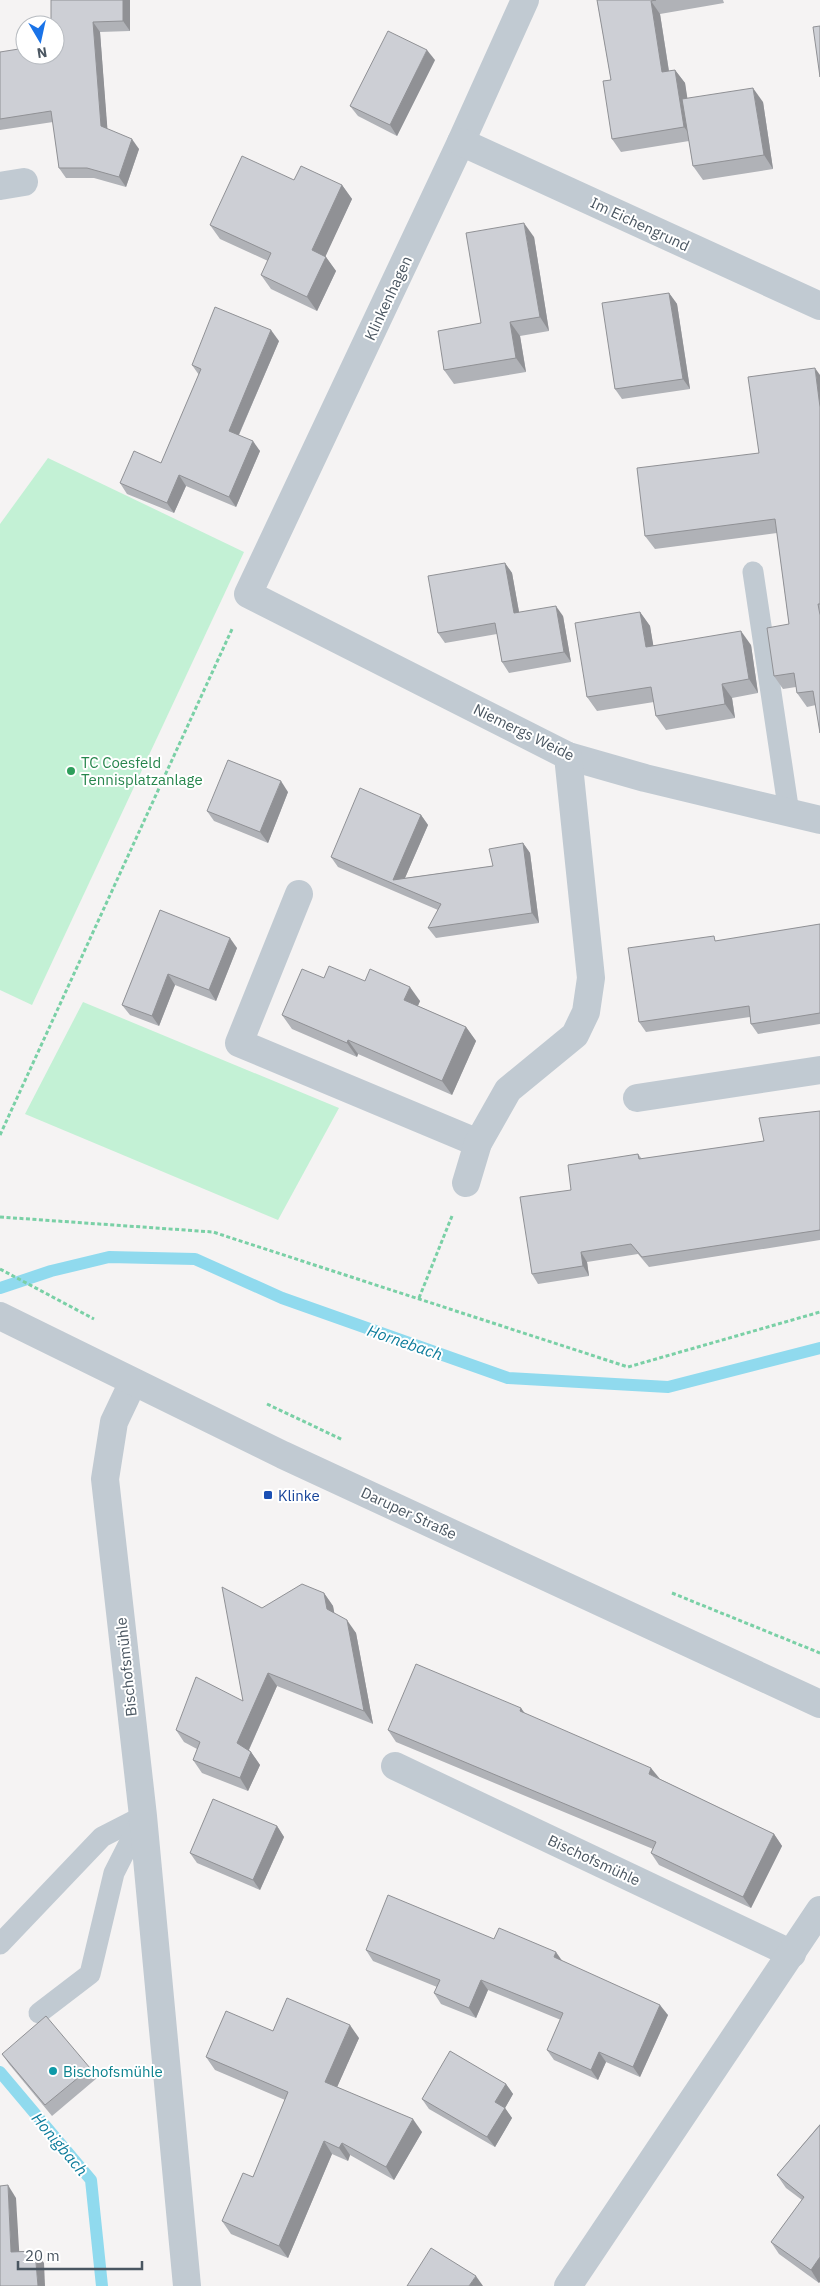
<svg xmlns="http://www.w3.org/2000/svg" width="820" height="2286" font-family="'IBM Plex Sans',sans-serif">
	<rect width="100%" height="100%" fill="#f5f3f3"/>
	<g fill="#c3f1d5">
		<path d="M48,458l196,94 -212,453 -32,-15v-466z"/>
		<path d="M83,1002l256,106 -61,112 -253,-106z"/>
	</g>
	<g fill="none" stroke-linecap="round" stroke-linejoin="round">
		<g stroke="#90daee" stroke-width="12">
			<path d="M0,1288l51,-17 58,-14 86,2 87,39 226,80 160,9 152,-39"/>
			<path d="M0,2072l91,108 11,106"/>
		</g>
		<g stroke="#7ad0a6" stroke-width="3" stroke-dasharray="4 2.5" stroke-linecap="butt">
			<path d="M0,1135l233,-508"/>
			<path d="M0,1217l213,15 415,135 192,-55"/>
			<path d="M0,1269l94,50"/>
			<path d="M419,1298l33,-82"/>
			<path d="M267,1404l76,36"/>
			<path d="M672,1593l148,60"/>
		</g>
		<g stroke="#c1cad2" stroke-width="21">
			<path d="M753,572l36,241"/>
			<path d="M0,1944l102,-107 41,-21"/>
			<path d="M39,2013l51,-39 24,-101 29,-57"/>
		</g>
		<g stroke="#c1cad2" stroke-width="28">
			<path d="M525,0l-64,142 -213,452 320,162 77,22 175,42"/>
			<path d="M461,142l359,164"/>
			<path d="M0,186l24,-4"/>
			<path d="M299,894l-60,149 239,100"/>
			<path d="M637,1098l183,-28"/>
			<path d="M466,1183l12,-40 30,-53 67,-55 11,-23 5,-34 -23,-222"/>
			<path d="M133,1382l-19,40 -9,57 38,337 44,470"/>
			<path d="M395,1766l397,188"/>
			<path d="M568,2286l252,-376"/>
		</g>
		<path stroke="#c1cad2" stroke-width="28" d="M0,1316l283,139 537,249"/>
	</g>
	<g fill="#b0b2b7">
		<path d="M130,0v31l-30,1 7,97 32,20 -13,38 -32,-9h-28l-7,-10 -6,-46 -53,8v-78l55,3v-30z"/>
		<path d="M597,0h126l1,3 -64,11 9,57 6,-1 10,13 2,16 76,3 10,67 -70,11 -10,-14 -4,-25 -68,11 -9,-13 -1,-59z"/>
		<path d="M435,60l-38,76 -39,-20 -8,-10z"/>
		<path d="M294,180l48,5 10,14 -27,57 11,15 -19,40 -46,-22 -10,-14 7,-14 -48,-22 -10,-14z"/>
		<path d="M534,237l15,94 -29,5 6,36 -72,12 -10,-14 37,-47z"/>
		<path d="M669,293l8,11 13,85 -68,10 -7,-10z"/>
		<path d="M279,341l-40,94 21,16 -24,56 -50,-21 -12,27 -47,-19 -7,-11 41,-20 38,-88 -7,-10z"/>
		<path d="M820,375v358l-4,-28 -9,2 -10,-14 -1,-6 -13,2 -9,-13 15,-52 -12,-91 -122,16 -10,-13 114,-83z"/>
		<path d="M505,563l7,10 7,39 44,4 8,46 -62,11 -7,-11 -5,-28 -52,9 -7,-10z"/>
		<path d="M640,612l10,14 3,19h98l7,48 -26,5 3,20 -69,12 -10,-14 -2,-14 -57,9 -10,-14z"/>
		<path d="M288,792l-20,51 -54,-22 -7,-10z"/>
		<path d="M421,815l7,10 -23,53 88,-12 30,-23 7,10 9,70 -103,15 -8,-10 10,-18 -100,-43 -7,-10z"/>
		<path d="M160,910l77,38 -21,53 -41,-16 -16,41 -29,-11 -8,-10z"/>
		<path d="M820,924v100l-62,10 -7,-10 -1,-7 -104,15 -7,-10 79,-81z"/>
		<path d="M324,978l41,3 55,20 -2,5 48,21 10,14 -24,54 -94,-41 -1,3 -65,-28 -10,-14z"/>
		<path d="M820,1111v129l-171,27 -11,-13 -51,8 2,14 -51,8 -6,-10 39,-84 67,-36 4,5 122,-18z"/>
		<path d="M324,1593l9,13 1,7 22,20 17,91 -96,-38 -28,64 2,2 9,13 -12,26 -46,-18 -9,-13 4,-11 -13,-7 -8,-12 67,-29 19,-93z"/>
		<path d="M525,1714l249,120 8,12 -31,62 -92,-43 -8,-12 2,-4 -257,-107 -8,-12z"/>
		<path d="M277,1826l7,11 -24,53 -63,-27 -7,-10z"/>
		<path d="M494,1939l69,22 105,54 -28,62 -34,-15 -8,18 -44,-20 -7,-10 14,-30 -73,-30 -12,28 -35,-14 -7,-11 3,-6 -64,-26 -7,-11z"/>
		<path d="M359,2038l-22,49 85,45 -28,48 -44,-25 -2,6 -16,-7 -44,104 -57,-24 -9,-13 31,-44 32,-77 -70,-30 -9,-13z"/>
		<path d="M2,2054l88,14 7,10 -45,38 -43,-52z"/>
		<path d="M506,2084l7,10 -8,14 7,10 -17,29 -66,-38 -7,-10z"/>
		<path d="M820,2124l-1,159 -40,-29 -8,-12 31,-42 -16,-12 -9,-13z"/>
	</g>
	<g fill="#909195">
		<path d="M123,0h7v31l-7,-10z"/>
		<path d="M651,1l9,13 11,71 -9,-13z"/>
		<path d="M93,22l7,10 8,104 -7,-10z"/>
		<path d="M427,50l8,10 -38,76 -7,-11z"/>
		<path d="M675,70l10,13 9,57 -10,-13z"/>
		<path d="M753,88l10,14 10,67 -9,-14z"/>
		<path d="M132,139l7,10 -13,38 -7,-10z"/>
		<path d="M342,185l10,14 -30,65 -10,-14z"/>
		<path d="M524,223l10,14 15,94 -9,-14z"/>
		<path d="M326,257l10,14 -19,40 -10,-14z"/>
		<path d="M669,293l8,11 13,85 -7,-10z"/>
		<path d="M510,322l10,14 6,36 -10,-14z"/>
		<path d="M271,330l8,11 -43,100 -7,-10z"/>
		<path d="M815,368l5,7v32z"/>
		<path d="M253,441l7,10 -24,56 -7,-10z"/>
		<path d="M179,475l7,11 -12,27 -7,-10z"/>
		<path d="M505,563l7,10 9,50 -7,-10z"/>
		<path d="M556,606l7,10 8,46 -7,-10z"/>
		<path d="M640,612l10,14 6,35 -10,-14z"/>
		<path d="M741,631l10,14 7,48 -9,-14z"/>
		<path d="M722,684l10,14 3,20 -10,-14z"/>
		<path d="M281,781l7,11 -20,51 -8,-11z"/>
		<path d="M421,815l7,10 -27,62 -8,-7z"/>
		<path d="M523,843l7,10 9,70 -7,-10z"/>
		<path d="M230,938l7,10 -21,53 -7,-11z"/>
		<path d="M168,974l7,11 -16,41 -7,-10z"/>
		<path d="M410,987l10,14 -6,13 -10,-14z"/>
		<path d="M466,1027l10,14 -24,54 -10,-14z"/>
		<path d="M348,1040l10,14 -1,3 -10,-14z"/>
		<path d="M581,1252l6,10 2,14 -6,-10z"/>
		<path d="M324,1593l9,13 3,16 -9,-13z"/>
		<path d="M347,1620l9,13 17,91 -9,-13z"/>
		<path d="M268,1673l9,13 -31,70 -9,-13z"/>
		<path d="M521,1708l8,11 -9,-8z"/>
		<path d="M251,1752l9,13 -12,26 -8,-13z"/>
		<path d="M651,1768l9,11 -11,-5z"/>
		<path d="M277,1826l7,11 -24,53 -7,-10z"/>
		<path d="M774,1834l8,12 -31,62 -8,-11z"/>
		<path d="M556,1952l7,10 -9,-5z"/>
		<path d="M481,1980l7,10 -12,28 -7,-10z"/>
		<path d="M660,2005l8,10 -28,62 -7,-10z"/>
		<path d="M350,2025l9,13 -25,56 -9,-12z"/>
		<path d="M599,2052l7,10 -8,18 -7,-10z"/>
		<path d="M506,2084l7,10 -8,14 7,10 -17,29 -8,-10 8,-35z"/>
		<path d="M413,2119l9,13 -28,48 -8,-13z"/>
		<path d="M324,2141l8,13 -44,104 -9,-12z"/>
		<path d="M342,2143l8,12 -2,6 -9,-13z"/>
		<path d="M8,2185l8,13 4,67 -9,-13z"/>
		<path d="M35,2251l9,12 1,23h-7z"/>
		<path d="M820,2257v25l-1,1 -8,-13z"/>
		<path d="M476,2276l7,10h-14z"/>
	</g>
	<g fill="#cdcfd5" stroke="#909195">
		<path d="M51,0h72v21l-30,1 8,104 31,13 -13,38 -32,-9h-28l-8,-57 -51,8v-67l25,-4v7h30v-30h-4z"/>
		<path d="M597,0h59l-5,1 11,71 13,-2 9,57 -72,12 -9,-58 8,-1z"/>
		<path d="M820,26v51l-7,-50z"/>
		<path d="M388,31l39,19 -37,75 -40,-19z"/>
		<path d="M753,88l11,67 -71,11 -11,-67z"/>
		<path d="M242,156l52,24 7,-14 41,19 -30,65 14,7 -19,40 -46,-22 10,-22 -61,-28z"/>
		<path d="M524,223l16,94 -30,5 6,36 -72,12 -6,-39 43,-8 -15,-90z"/>
		<path d="M669,293l14,86 -68,10 -13,-86z"/>
		<path d="M215,307l56,23 -42,101 24,10 -24,56 -50,-22 -12,28 -47,-20 14,-32 27,12 40,-94 -9,-4z"/>
		<path d="M815,368l5,39v197h-2l2,11v118l-7,-42 -16,2 -3,-20 -20,3 -7,-48 22,-4 -14,-105 -130,17 -8,-68 122,-15 -11,-76z"/>
		<path d="M505,563l9,50 42,-7 8,46 -62,10 -7,-39 -57,10 -10,-57z"/>
		<path d="M640,612l6,35 95,-16 8,48 -27,5 3,20 -69,12 -5,-29 -64,10 -12,-74z"/>
		<path d="M228,760l53,21 -21,51 -53,-21z"/>
		<path d="M360,788l61,27 -28,65 100,-14 -4,-17 34,-6 9,70 -104,15 13,-24 -110,-47z"/>
		<path d="M160,910l70,28 -21,52 -41,-16 -16,42 -30,-11z"/>
		<path d="M820,924v89l-69,11 -2,-18 -110,16 -11,-74 86,-12 1,5z"/>
		<path d="M329,966l36,15 5,-12 40,18 -6,13 62,27 -24,54 -94,-41 -1,3 -65,-28 20,-46 22,9z"/>
		<path d="M820,1111v119l-178,27 -11,-13 -50,8 2,14 -51,8 -12,-77 51,-7 -3,-25 70,-11 1,5 125,-18 -5,-23z"/>
		<path d="M302,1584l22,9 3,16 20,11 17,91 -96,-38 -31,70 14,9 -11,26 -47,-18 7,-18 -24,-12 20,-53 47,24 -21,-114 40,21z"/>
		<path d="M416,1664l105,44 -1,3 131,57 -2,6 125,60 -31,63 -92,-44 5,-11 -268,-112z"/>
		<path d="M213,1799l64,27 -24,54 -63,-27z"/>
		<path d="M388,1895l106,44 5,-11 57,24 -2,5 106,48 -27,62 -34,-15 -8,18 -44,-20 16,-37 -82,-33 -12,28 -35,-15 6,-13 -74,-30z"/>
		<path d="M287,1998l63,27 -25,57 88,37 -27,48 -44,-24 -3,5 -15,-7 -45,105 -57,-25 21,-48 10,4 35,-85 -82,-35 20,-46 47,20z"/>
		<path d="M46,2016l44,52 -45,37 -43,-51z"/>
		<path d="M450,2051l56,33 -11,18 10,6 -18,29 -65,-38z"/>
		<path d="M820,2125v132l-9,13 -40,-28 33,-45 -27,-22z"/>
		<path d="M8,2185l3,67 24,-1 3,35h-38v-100z"/>
		<path d="M431,2248l45,28 -7,10h-62z"/>
	</g>
	<circle fill="#2e9e5b" stroke="#fff" stroke-width="2" cx="71" cy="771" r="5"/>
	<rect fill="#1a4fb4" stroke="#fff" stroke-width="2" x="263" y="1490" width="10" height="10" rx="2.5"/>
	<circle fill="#0f9aa8" stroke="#fff" stroke-width="2" cx="53" cy="2071" r="5"/>
	<g text-anchor="middle" dominant-baseline="central" stroke-width="4" stroke-linejoin="round" paint-order="stroke">
		<g font-size="15" fill="#4a5661" stroke="#fff">
			<text transform="translate(640 224) rotate(25)">Im Eichengrund</text>
			<text transform="translate(388 298) rotate(-65)">Klinkenhagen</text>
			<text transform="translate(524 732) rotate(26)">Niemergs Weide</text>
			<text transform="translate(409 1513) rotate(25)">Daruper Straße</text>
			<text transform="translate(126 1667) rotate(-96)">Bischofsmühle</text>
			<text transform="translate(594 1860) rotate(25)">Bischofsmühle</text>
		</g>
		<g font-size="15" fill="#27864d" stroke="#fff" text-anchor="start">
			<text x="81" y="762">TC Coesfeld<tspan x="81" dy="17">Tennisplatzanlage</tspan></text>
		</g>
		<g font-size="15" fill="#164399" stroke="#fff" text-anchor="start">
			<text x="278" y="1495">Klinke</text>
		</g>
		<g font-size="15" fill="#0d838f" stroke="#fff" text-anchor="start">
			<text x="63" y="2071">Bischofsmühle</text>
		</g>
		<g font-size="16" font-style="italic" fill="#0c7c9b" stroke="#fff">
			<text transform="translate(405 1342) rotate(19)">Hornebach</text>
			<text transform="translate(60 2144) rotate(50)">Honigbach</text>
		</g>
	</g>
	<g transform="translate(40 40) rotate(171)"><circle r="24" fill="#ffffff" stroke="#b7bbc0"/>
	<path d="M0-4L9 19L0 12L-9 19Z" fill="#1a73e8"/>
	<text y="-8" font-size="14" font-weight="bold" text-anchor="middle" fill="#4a5661">N</text>
	</g>
	<path d="M18 2261v8h124v-8" fill="none" stroke="#4a5661" stroke-width="2.5"/>
	<text x="25" y="2261" font-size="15" fill="#4a5661" stroke="#ffffff" stroke-width="4" paint-order="stroke">20 m</text>
</svg>
